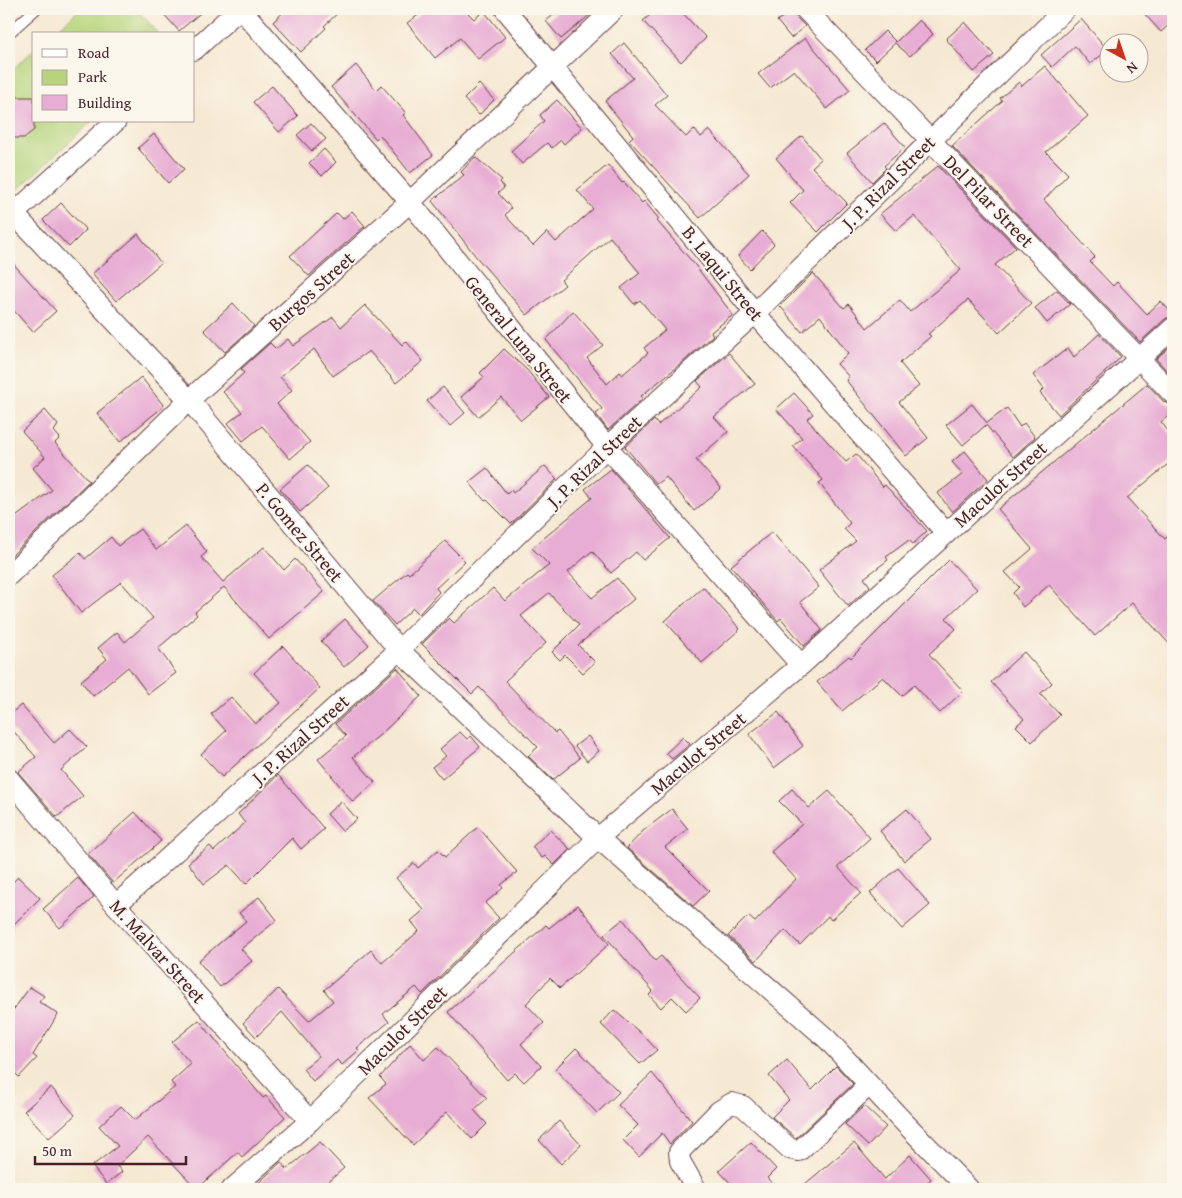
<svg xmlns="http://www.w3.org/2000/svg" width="1182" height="1198" font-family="'Gentium Book Plus',serif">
	<rect width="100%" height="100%" fill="#fbf7ec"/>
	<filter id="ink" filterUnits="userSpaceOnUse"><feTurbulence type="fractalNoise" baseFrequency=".02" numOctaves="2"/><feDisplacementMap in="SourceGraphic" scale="10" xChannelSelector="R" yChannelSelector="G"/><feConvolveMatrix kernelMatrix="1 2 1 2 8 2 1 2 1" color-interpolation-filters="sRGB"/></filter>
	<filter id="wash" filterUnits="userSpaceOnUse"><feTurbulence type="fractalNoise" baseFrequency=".0096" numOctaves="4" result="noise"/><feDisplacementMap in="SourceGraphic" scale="20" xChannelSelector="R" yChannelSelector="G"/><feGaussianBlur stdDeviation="1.12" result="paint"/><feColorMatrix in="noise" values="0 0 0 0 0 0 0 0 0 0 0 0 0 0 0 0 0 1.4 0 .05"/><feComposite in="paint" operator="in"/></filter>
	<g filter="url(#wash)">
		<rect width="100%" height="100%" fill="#f6e9d3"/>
		<g fill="#b6d47b" stroke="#807a53">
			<path d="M80,9h56l23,25h-107z"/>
			<path d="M34,50v71h58l-79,73 -4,-4v-117z"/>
		</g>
		<g id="blocks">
			<g fill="#e8add4">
				<path d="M159,9h46l-26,22z"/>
				<path d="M287,9h55l-18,17 2,2 -25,24 -28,-30z"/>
				<path d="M427,9h37l10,10 10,-8 21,26 -27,22 -18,-21 -25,20 -28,-35z"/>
				<path d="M561,9h36l-36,30 -15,-18z"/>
				<path d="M657,9h22l27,29 -25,24 -38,-41z"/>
				<path d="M793,9l3,8 9,9 -14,12 -14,-17z"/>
				<path d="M1140,9h33v12l-12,11z"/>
				<path d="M1081,19l27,31 -18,14 -15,-18 -23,21 -11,-12z"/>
				<path d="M919,20l14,14 -23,22 -15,-13 -19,18 -11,-11 20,-19 11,11z"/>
				<path d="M965,22l29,33 -20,17 -28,-33z"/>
				<path d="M805,38l45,52 -23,19 -33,-39 -24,18 -12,-14z"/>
				<path d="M624,43l43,52 -12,10 31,32 8,-8 7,8 8,-7 40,44 -49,44 -71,-78 4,-4 -28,-35 28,-23 -21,-24z"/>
				<path d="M356,65l20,25 5,-5 25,28 -3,2 30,40 -23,18 -30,-38 -4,4 -45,-52z"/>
				<path d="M1045,66l43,50 -42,36 22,22 -24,26 51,57 -5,5 23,24 4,-4 30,32 14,-13 12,14 -8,4 -25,23 -188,-196 50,-45 -2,-3 19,-16 3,4z"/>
				<path d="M479,84l15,16 -15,15 -15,-16z"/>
				<path d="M272,86l26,30 -19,16 -26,-30z"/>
				<path d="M14,97h20v33l-10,8h-15v-36z"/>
				<path d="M557,100l25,28 -18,16 -3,-4 -9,8 -5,-5 -25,21 -11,-13 33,-30 -4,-6z"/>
				<path d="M311,123l15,16 -14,12 -15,-16z"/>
				<path d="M884,123l21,24 -21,19 2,2 -14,14 -25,-29z"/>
				<path d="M154,134l30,35 -16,14 -30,-35z"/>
				<path d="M802,136l19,23 -9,8 35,36 -29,29 -28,-29 13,-13 -27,-32z"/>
				<path d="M324,149l12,13 -14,14 -13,-13z"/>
				<path d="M475,157l27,23 -2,2 4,6 -6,5 13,15 -6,7 28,31 14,-14 9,10 37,-33 -16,-19 31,-25 14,18 2,-1 18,21 2,-2 15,18 -2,2 38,44 38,50 -22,17 2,3 -31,28 -41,33 2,2 -4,4 -31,28 -12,-16 6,-5 -56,-69 27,-29 30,34 -16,13 20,26 13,-12 2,3 26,-22 -4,-5 21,-18 -25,-30 -6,4 -13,-16 19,-15 -30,-36 -49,43 4,5 -38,30 -49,-56 -46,-58 32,-26 -3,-3z"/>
				<path d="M938,166l78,81 -21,18 36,38 -32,30 -31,-33 -40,34 3,2 -31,27 19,23 -20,16 29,36 -22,18 -60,-76 3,-3 -12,-13 11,-11 -28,-37 -18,16 -22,-26 33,-33 31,35 5,-4 18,24 33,-28 10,12 51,-42 -47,-54 -18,15 -16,-17z"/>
				<path d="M61,203l25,27 -17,17 -26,-27z"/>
				<path d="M352,211l13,15 -56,50 -19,-20 47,-43 6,6z"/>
				<path d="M762,231l12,13 -24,25 -12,-13z"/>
				<path d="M138,234l23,29 -45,38 -24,-27z"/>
				<path d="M9,259l47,52 -23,21 -24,-27z"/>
				<path d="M1057,290l13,14 -23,19 -12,-15z"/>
				<path d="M233,303l21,23 -29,26 -21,-22z"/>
				<path d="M365,305l37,40 4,-4 17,20 -27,22 -27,-32 -36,25 -19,-27 -34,28 12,13 -15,14 33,38 -20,17 -28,-33 -19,15 -15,-18 14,-11 -19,-20 21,-19 -3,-4 29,-26 6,6 12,-10 5,7 40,-29 8,10z"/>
				<path d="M1099,334l22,23 -62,58 -19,-22 4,-4 -11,-14 35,-27 6,9z"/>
				<path d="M1173,344v33l-17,-18z"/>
				<path d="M504,349l23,21 22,27 -28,23 -20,-23 -23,20 -17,-20 23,-20 -4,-4z"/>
				<path d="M729,353l26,31 -41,33 14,15 -32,28 25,28 -27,23 -28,-34 -10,7 -31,-37 29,-27 4,5 44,-38 -5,-6z"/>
				<path d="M141,377l23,29 -44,36 -23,-29z"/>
				<path d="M1147,384l17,18 9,4v6l-12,10 12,15v23l-46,38 38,41 8,-8v117l-41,-45 -37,33 -46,-51 -26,22 -10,-14 6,-6 -14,-15 27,-23 -34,-40z"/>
				<path d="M443,387l22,26 -15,13 -23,-25z"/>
				<path d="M794,393l19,21 -6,5 39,43 10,-8 27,33 2,-2 42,46 -14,13 -4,-4 -23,17 2,3 -24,18 6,8 -22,20 -29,-36 37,-29 -12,-12 6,-6 -31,-40 4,-3 -30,-34 9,-8 -26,-29z"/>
				<path d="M972,404l15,19 20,-15 13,19 4,-4 11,14 -22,20 -27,-32 -23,20 -17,-20z"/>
				<path d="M45,410l13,15 -4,6 6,7 -5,5 34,38 -80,77v-36l43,-32 -19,-22 12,-11 -23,-26z"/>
				<path d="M965,451l23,28 -36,33 -14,-19 25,-19 -11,-12z"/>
				<path d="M308,465l20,23 -28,24 -20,-23z"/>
				<path d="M545,466l12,13 -46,45 -24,-24 -2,1 -16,-19 18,-14 20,26 4,-4 2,3z"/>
				<path d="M611,469l59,69 -27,22 -7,-8 -25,21 -19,-22 -24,21 24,26 25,-20 17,21 -56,46 17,17 -12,11 -18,-18 -5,5 -8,-8 27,-27 -30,-32 -28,23 25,27 -41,38 50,52 3,-2 22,27 -27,22 -25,-24 10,-9 -59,-60 -7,7 -50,-50 27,-26 5,5 39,-35 12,13 44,-36 -17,-17 60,-50 -7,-9z"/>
				<path d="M186,526l21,26 -6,5 22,25 41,-35 20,23 11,-11 29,33 -55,47 -45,-52 -29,25 2,3 -39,33 18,25 -28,21 -20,-27 -35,29 -12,-15 26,-22 -9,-11 19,-16 8,10 28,-24 -32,-36 -40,31 -29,-38 28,-22 5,6 26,-22 7,9 22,-17 16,21z"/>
				<path d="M772,532l47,55 -19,15 22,28 -18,16 -23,-28 -3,3 -47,-55z"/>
				<path d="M445,541l20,20 -29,27 3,4 -20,22 -6,-6 -18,17 -22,-24 34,-29 2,2z"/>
				<path d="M949,560l28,29 -31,29 10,11 -27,25 34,37 -23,22 -26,-28 -12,11 -19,-19 -41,34 -25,-29 32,-26 2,2z"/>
				<path d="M703,587l37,42 -38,34 -37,-42z"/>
				<path d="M345,619l24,26 -25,22 -23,-26z"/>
				<path d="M283,646l37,42 -98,89 -21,-23 25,-23 -15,-17 20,-17 24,27 26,-21 -27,-30z"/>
				<path d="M1024,652l28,31 -12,11 20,21 -28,27 -16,-16 8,-7 -33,-37z"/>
				<path d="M397,668l24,28 -40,38 -28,23 22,25 -22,20 -35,-43 28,-23 -11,-12z"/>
				<path d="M21,705l33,38 16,-14 17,18 -26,23 22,26 -26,21 -39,-45 18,-15 -27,-31v-11z"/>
				<path d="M778,712l25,34 -29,22 -25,-34z"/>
				<path d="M460,732l7,7 4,-3 9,11 -38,32 -10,-12 14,-11 -6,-7z"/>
				<path d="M588,736l11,15 -12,10 -12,-15z"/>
				<path d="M683,737l7,7 -18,15 -6,-6z"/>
				<path d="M278,775l46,54 -23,20 -9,-11 -46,46 -17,-19 -25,19 -16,-21 22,-17 4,5 31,-28 -7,-9z"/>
				<path d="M792,789l17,19 20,-17 41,47 -32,29 23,26 -30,27 -3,-4 -28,29 -15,-15 -29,31 -28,-25 20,-20 7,6 41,-43 -25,-27 31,-28 -23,-23z"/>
				<path d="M341,801l16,18 -15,12 -15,-17z"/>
				<path d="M672,809l16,20 -23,18 44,44 -16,15 -66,-58 16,-17z"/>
				<path d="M907,809l24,30 -27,22 -24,-30z"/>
				<path d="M135,812l26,29 -48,42 -25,-29z"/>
				<path d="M478,827l39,45 -16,13 2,3 -18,15 14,15 -77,76 -6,-7 -33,27 6,8 -32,26 2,2 -17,15 -5,-5 -24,21 -10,-12 16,-13 -37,-44 -26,25 -13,-14 35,-34 31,32 24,-20 -9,-11 47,-40 11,13 37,-32 -8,-10 13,-11 -28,-32 18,-15 4,5 20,-18 7,7z"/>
				<path d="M550,830l20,19 -16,16 -9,-9 -3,2 -10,-11z"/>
				<path d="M898,868l32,37 -28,24 -32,-36z"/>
				<path d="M18,877l22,21 -31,31v-43z"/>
				<path d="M78,878l16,19 -34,31 -17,-19z"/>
				<path d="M259,897l18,23 -36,29 11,12 -32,26 -22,-26 48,-40 -7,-8z"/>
				<path d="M578,905l31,39 -49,44 -10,-10 -24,26 18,19 -23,21 20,22 -17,16 -9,-9 -8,7 -59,-68 98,-87 3,3z"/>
				<path d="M623,919l32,42 6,-5 39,42 -14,13 -14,-14 -11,11 -12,-13 4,-4 -49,-56z"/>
				<path d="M30,987l14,9 -5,6 19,12 -25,41 4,3 -18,19 -10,-10v-51z"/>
				<path d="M614,1010l30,26 13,14 -17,14 -39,-40z"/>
				<path d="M199,1020l64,78 3,-2 19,21 -43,40 -4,-5 -41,37 -49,-52 -31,29 5,6 -16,12 -14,-18 26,-20 -19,-20 22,-20 14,14 40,-33 -4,-5 20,-18 -19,-22z"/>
				<path d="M410,1044l14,16 14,-13 49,51 -13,12 13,14 -15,15 -25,-27 -34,33 -44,-47 17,-14 -6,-7z"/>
				<path d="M576,1048l43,44 -22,21 -42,-44z"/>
				<path d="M787,1060l25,30 24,-24 17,18 -57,54 -24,-21 17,-17 -20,-24z"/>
				<path d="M652,1073l40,48 -22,23 -8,-11 -23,24 -16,-17 15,-15 -20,-20z"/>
				<path d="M51,1087l24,28 -26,23 -25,-27z"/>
				<path d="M864,1106l22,21 -18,19 -23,-22z"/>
				<path d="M559,1121l22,24 -20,19 -22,-24z"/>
				<path d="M320,1142l24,26 -24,21h-68l29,-27 6,7z"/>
				<path d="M751,1142l25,27 -9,9 10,11h-41l-17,-18z"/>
				<path d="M854,1143l31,36 25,-24 21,24 -11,10h-121z"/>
			</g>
		</g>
	</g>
	<g filter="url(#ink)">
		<use href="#blocks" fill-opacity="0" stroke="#643d44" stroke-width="1"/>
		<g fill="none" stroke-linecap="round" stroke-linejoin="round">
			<defs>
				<path id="lane" d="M9,33l27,-24"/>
				<g id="street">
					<path d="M241,9l169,193 197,245 194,218"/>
					<path d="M505,9l250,304 191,220"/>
					<path d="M805,9l368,385"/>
					<path d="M194,50l45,-41"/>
					<path d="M14,214l175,186 210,250 199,188 229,201 72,78 70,72"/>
					<path d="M9,218l107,-97"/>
					<path d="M9,575l180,-175 221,-198 204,-193"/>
					<path d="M9,779l107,126 194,216"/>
					<path d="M116,905l283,-255 208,-203 148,-134 310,-304"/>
					<path d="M232,1189l78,-68 288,-283 203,-173 372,-337"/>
					<path d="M696,1189l-16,-28 -1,-9 40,-41 13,-8 11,3 47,43 9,2 70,-66"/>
				</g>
			</defs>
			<use href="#lane" stroke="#643d44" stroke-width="12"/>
			<use href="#street" stroke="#643d44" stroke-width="22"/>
			<use href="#lane" stroke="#fff" stroke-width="10"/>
			<use href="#street" stroke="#fff" stroke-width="20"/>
		</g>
	</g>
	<g text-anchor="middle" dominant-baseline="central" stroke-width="4" stroke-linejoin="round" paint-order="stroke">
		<g font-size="19" fill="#4a1f2b" stroke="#fbf7ec">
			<text transform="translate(888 182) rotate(-45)">J. P. Rizal Street</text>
			<text transform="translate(989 201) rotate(46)">Del Pilar Street</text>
			<text transform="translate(723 273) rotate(51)">B. Laqui Street</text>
			<text transform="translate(311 291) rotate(-42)">Burgos Street</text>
			<text transform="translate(519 339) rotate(51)">General Luna Street</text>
			<text transform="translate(594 461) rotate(-44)">J. P. Rizal Street</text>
			<text transform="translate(1000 484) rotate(-42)">Maculot Street</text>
			<text transform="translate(300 532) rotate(50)">P. Gomez Street</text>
			<text transform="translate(300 739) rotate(-42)">J. P. Rizal Street</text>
			<text transform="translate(698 753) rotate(-40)">Maculot Street</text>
			<text transform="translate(158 951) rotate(48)">M. Malvar Street</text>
			<text transform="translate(402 1030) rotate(-45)">Maculot Street</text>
		</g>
	</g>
	<rect width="1182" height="1198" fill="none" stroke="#fbf7ec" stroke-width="30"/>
	<rect x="32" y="32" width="162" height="90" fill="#fbf7ec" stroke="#b4a19f"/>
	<rect x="42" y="49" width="25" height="8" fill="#ffffff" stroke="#b4a19f"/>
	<text x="78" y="58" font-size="15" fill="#4a1f2b">Road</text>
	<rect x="42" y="70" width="25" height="15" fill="#b6d47b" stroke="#b4a19f"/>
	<text x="78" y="82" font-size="15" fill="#4a1f2b">Park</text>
	<rect x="42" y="95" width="25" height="15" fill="#e8add4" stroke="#b4a19f"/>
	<text x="78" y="108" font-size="15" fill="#4a1f2b">Building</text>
	<g transform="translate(1124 58) rotate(140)"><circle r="24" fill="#fbf7ec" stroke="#b4a19f"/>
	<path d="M0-4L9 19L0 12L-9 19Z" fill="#c8321e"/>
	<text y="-8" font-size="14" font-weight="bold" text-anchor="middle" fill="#4a1f2b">N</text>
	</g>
	<path d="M35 1156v8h151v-8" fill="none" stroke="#4a1f2b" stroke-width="2.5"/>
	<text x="42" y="1156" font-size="15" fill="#4a1f2b" stroke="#fbf7ec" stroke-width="4" paint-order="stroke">50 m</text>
</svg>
